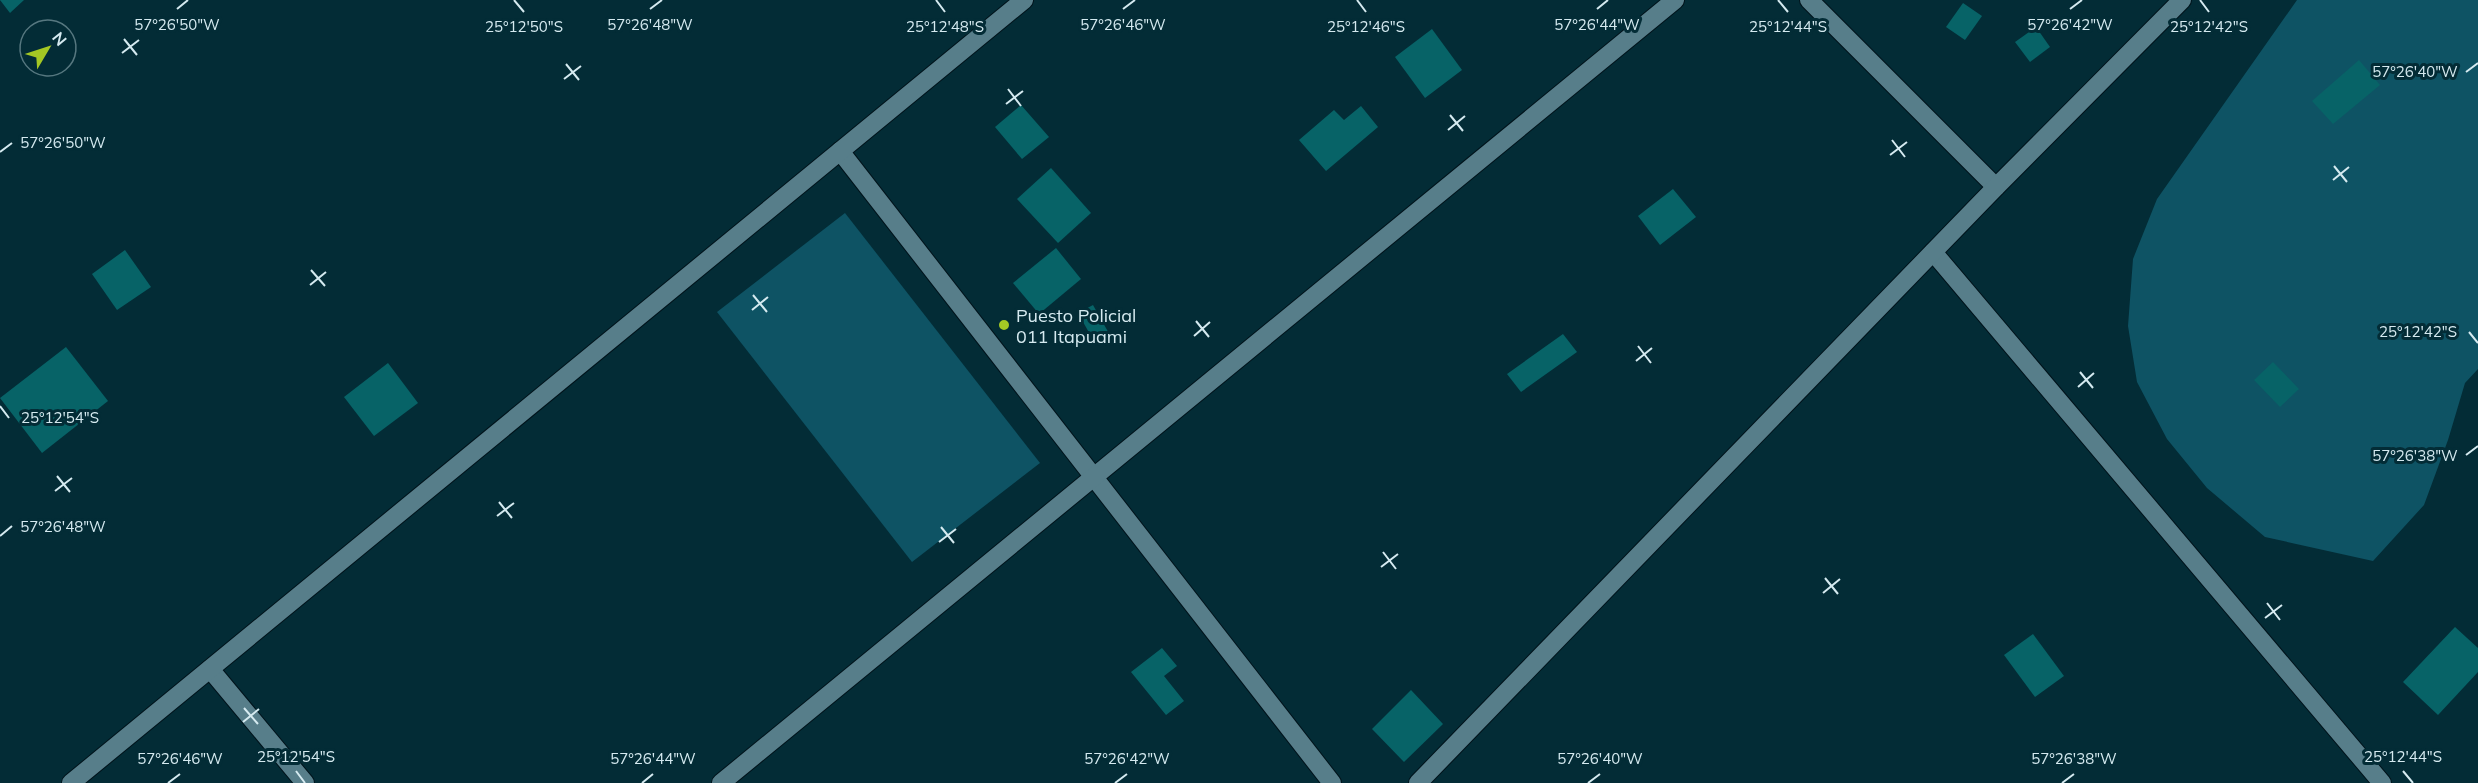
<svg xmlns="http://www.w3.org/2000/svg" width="2478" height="783" font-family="Mulish,sans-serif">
	<rect width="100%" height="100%" fill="#032c36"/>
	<g fill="#0e5364">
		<path d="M2297,0h181v369l-13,14 -17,57 -24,65 -51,56 -108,-24 -58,-49 -40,-49 -30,-57 -9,-56 5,-67 24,-60z"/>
		<path d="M845,213l195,250 -128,99 -195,-250z"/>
	</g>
	<g fill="#076367">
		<path d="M0,0h24l-14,13z"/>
		<path d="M1963,3l19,13 -17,24 -19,-13z"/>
		<path d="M2036,27l14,20 -20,15 -15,-20z"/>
		<path d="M1432,29l30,41 -37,28 -30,-41z"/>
		<path d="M2359,60l21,25 -47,39 -21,-23z"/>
		<path d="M1021,105l28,32 -27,22 -27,-32z"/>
		<path d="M1361,106l17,21 -52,44 -27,-31 35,-30 10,10z"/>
		<path d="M1051,168l40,45 -33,30 -41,-44z"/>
		<path d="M1673,189l23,28 -36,28 -22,-29z"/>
		<path d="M1056,248l25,31 -42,35 -26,-31z"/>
		<path d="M125,250l26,37 -34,23 -25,-36z"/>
		<path d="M1093,305l18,32 -15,8 -18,-32z"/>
		<path d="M1563,334l14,18 -56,40 -14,-18z"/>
		<path d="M66,347l42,54 -66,52 -42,-55z"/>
		<path d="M2273,362l26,27 -19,18 -26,-27z"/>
		<path d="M388,363l30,40 -44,33 -30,-39z"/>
		<path d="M2455,627l23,21v24l-40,43 -35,-33z"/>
		<path d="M2033,634l31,42 -29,21 -31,-42z"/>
		<path d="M1162,648l15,18 -13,10 20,25 -18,14 -35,-43z"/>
		<path d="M1411,690l32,34 -39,38 -32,-33z"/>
	</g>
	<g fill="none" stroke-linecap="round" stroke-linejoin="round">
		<defs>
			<g id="service">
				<path d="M1809,0l187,187"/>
				<path d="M840,151l492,632"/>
				<path d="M1933,252l449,531"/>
				<path d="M210,669l95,114"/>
				<path d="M1418,783l578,-596 186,-187"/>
			</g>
			<g id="minor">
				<path d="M71,783l953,-783"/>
				<path d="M721,783l954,-783"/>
			</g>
		</defs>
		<use href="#service" stroke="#00131b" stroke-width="20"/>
		<use href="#minor" stroke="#00131b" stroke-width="20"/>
		<use href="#service" stroke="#577e8a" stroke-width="18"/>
		<use href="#minor" stroke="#577e8a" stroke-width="18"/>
	</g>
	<path fill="none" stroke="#d5eaf0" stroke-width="2" d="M514,0l10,12M936,0l9,12M1357,0l9,12M1778,0l10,12M2200,0l9,12M177,9l11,-9M650,9l12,-9M1123,9l12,-9M1597,9l11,-9M2070,9l12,-9M124,39l13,16M122,53l17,-13M566,64l13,16M2466,72l12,-9M564,79l17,-13M1008,89l13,17M1006,104l17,-13M1450,115l13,16M1448,130l17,-14M1892,140l13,17M0,152l12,-9M1890,155l17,-13M2334,166l13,16M2333,180l16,-13M311,270l14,16M310,285l16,-13M753,295l14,17M752,310l16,-13M1196,321l13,16M2469,332l9,11M1194,336l16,-14M1638,346l13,17M1636,361l16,-13M2080,372l13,16M2078,387l16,-14M0,406l9,12M2466,455l12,-9M57,476l13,16M55,491l17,-13M499,502l13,16M497,516l17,-13M941,527l13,16M0,536l12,-10M939,542l17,-13M1383,552l13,17M1381,567l17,-13M1825,578l13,16M1823,593l17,-14M2267,603l13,17M2265,618l17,-13M244,708l14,16M243,722l16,-13M296,771l9,12M2403,771l10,12M168,783l12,-9M642,783l11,-9M1115,783l12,-9M1588,783l12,-9M2062,783l12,-9"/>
	<circle fill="#a4c824" stroke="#032c36" stroke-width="2" cx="1004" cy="325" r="6"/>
	<g text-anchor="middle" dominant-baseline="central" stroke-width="6" stroke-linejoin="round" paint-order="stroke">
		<g font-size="18" fill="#d5eaf0" stroke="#032c36" text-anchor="start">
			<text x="1016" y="315">Puesto Policial<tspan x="1016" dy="21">011 Itapuami</tspan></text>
		</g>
	</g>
	<g font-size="15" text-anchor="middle" fill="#d5eaf0" stroke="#032c36" stroke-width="6" stroke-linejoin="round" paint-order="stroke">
		<text x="177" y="30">57°26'50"W</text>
		<text x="650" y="30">57°26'48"W</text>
		<text x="1123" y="30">57°26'46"W</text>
		<text x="1597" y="30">57°26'44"W</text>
		<text x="2070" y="30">57°26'42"W</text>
		<text x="524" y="32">25°12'50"S</text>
		<text x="945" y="32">25°12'48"S</text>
		<text x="1366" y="32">25°12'46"S</text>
		<text x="1788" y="32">25°12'44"S</text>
		<text x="2209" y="32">25°12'42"S</text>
		<text x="2415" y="77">57°26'40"W</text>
		<text x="63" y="148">57°26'50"W</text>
		<text x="2418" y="337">25°12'42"S</text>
		<text x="60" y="423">25°12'54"S</text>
		<text x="2415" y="461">57°26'38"W</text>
		<text x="63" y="532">57°26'48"W</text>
		<text x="296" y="762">25°12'54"S</text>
		<text x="2403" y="762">25°12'44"S</text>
		<text x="180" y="764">57°26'46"W</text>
		<text x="653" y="764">57°26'44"W</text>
		<text x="1127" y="764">57°26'42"W</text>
		<text x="1600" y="764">57°26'40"W</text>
		<text x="2074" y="764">57°26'38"W</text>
	</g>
	<g transform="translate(48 48) rotate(51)"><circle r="28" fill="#032c36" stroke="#577880" stroke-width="1.5"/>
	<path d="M0-4.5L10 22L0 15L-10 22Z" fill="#a4c824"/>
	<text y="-9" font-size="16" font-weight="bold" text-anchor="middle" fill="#d5eaf0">N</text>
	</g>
</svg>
